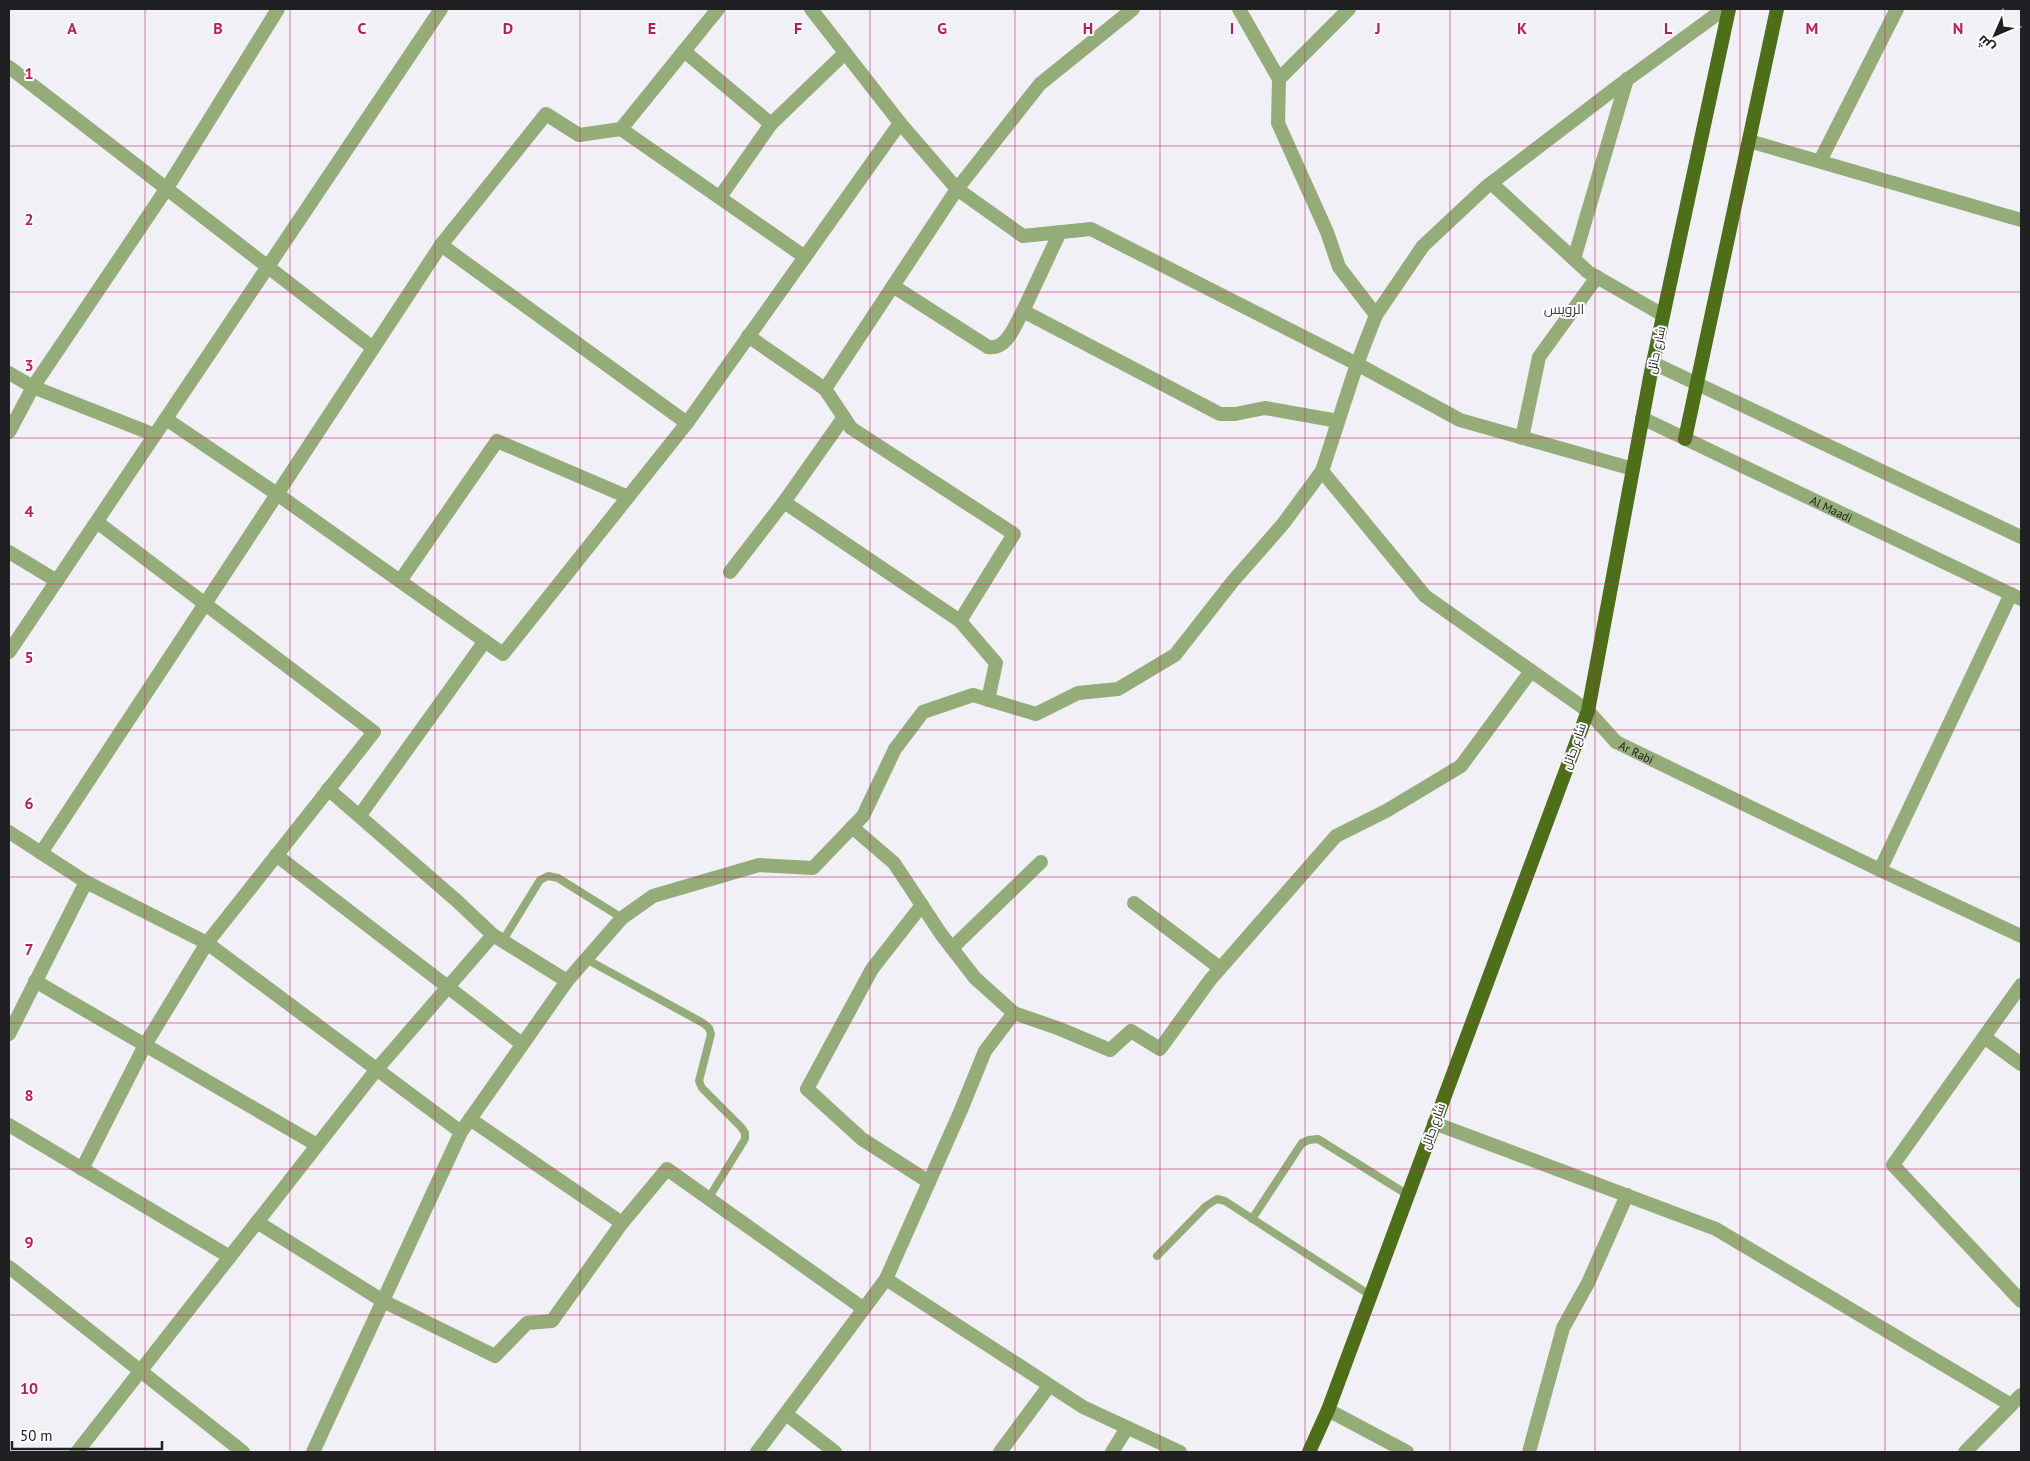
<svg xmlns="http://www.w3.org/2000/svg" width="2030" height="1461" font-family="'PT Sans',Cairo,sans-serif">
	<rect width="100%" height="100%" fill="#f1f0f6"/>
	<g fill="none" stroke-linecap="round" stroke-linejoin="round">
		<g stroke="#94ad78" stroke-width="8">
			<path d="M502,942l38,-62 8,-4 10,2 64,40"/>
			<path d="M586,959l117,64 6,5 2,6 -12,47 3,7 39,39 4,6v6l-37,60"/>
			<path d="M1252,1219l50,-76 7,-3 9,-1 90,56"/>
			<path d="M1157,1256l49,-50 11,-7 8,2 145,94"/>
		</g>
		<g stroke="#94ad78" stroke-width="14">
			<path d="M811,9l89,114 57,66 66,47 68,-7 266,135 103,56 173,49"/>
			<path d="M1239,9l40,70 -1,44 49,109 12,35 37,48"/>
			<path d="M684,51l87,73"/>
			<path d="M9,67l364,281"/>
			<path d="M1279,79l70,-70"/>
			<path d="M621,129l184,128"/>
			<path d="M1749,141l272,79"/>
			<path d="M1820,161l77,-152"/>
			<path d="M1491,183l97,89 75,43"/>
			<path d="M720,197l51,-73 74,-71"/>
			<path d="M1060,232l-37,79 197,103h15l30,-6 73,13"/>
			<path d="M441,245l105,-131 33,21 42,-6 97,-120"/>
			<path d="M1574,259l53,-180"/>
			<path d="M893,286l95,61c19,3 27,-22 35,-36"/>
			<path d="M748,336l77,53 132,-200 83,-105 93,-75"/>
			<path d="M9,373l24,14 122,48"/>
			<path d="M825,389l26,39 163,106 -54,87"/>
			<path d="M166,419l111,75 226,160 184,-231"/>
			<path d="M9,432l24,-45 134,-199 111,-179"/>
			<path d="M1522,438l17,-81 58,-80"/>
			<path id="s1" d="M1322,471l103,125 163,115 28,31 264,128 141,66"/>
			<path d="M784,502l176,119 36,42 -8,37"/>
			<path d="M9,552l48,29"/>
			<path d="M730,572l54,-70 60,-85"/>
			<path d="M400,581l97,-140 131,56"/>
			<path d="M9,652l432,-643"/>
			<path d="M328,789l129,112 36,34 74,46"/>
			<path d="M360,815l125,-174"/>
			<path d="M852,827l42,36 47,71 34,44 39,35 46,16 50,21 21,-19 29,18 50,-69 126,-144 50,-25 75,-45 70,-95"/>
			<path d="M9,832l77,50 121,61 254,189"/>
			<path d="M41,853l400,-608 246,178 213,-300"/>
			<path d="M276,855l246,189"/>
			<path d="M1880,870l131,-276"/>
			<path d="M1134,903l86,65"/>
			<path d="M922,905l-50,64 -65,120 55,50 67,43"/>
			<path d="M952,948l89,-86"/>
			<path d="M35,981l282,164"/>
			<path d="M2021,985l-128,180 128,136"/>
			<path d="M9,1034l77,-152"/>
			<path d="M1984,1037l37,27"/>
			<path d="M470,1119l152,104"/>
			<path d="M1434,1123l282,106 295,176"/>
			<path d="M9,1125l221,132"/>
			<path d="M82,1169l63,-124 62,-102 167,-211 -277,-210"/>
			<path d="M257,1222l126,79 112,55 32,-33 25,-2 70,-98 45,-54 197,140"/>
			<path d="M9,1267l234,185"/>
			<path d="M886,1279l197,128 97,45"/>
			<path d="M1328,1410l79,42"/>
			<path d="M786,1414l49,38"/>
			<path d="M77,1452l300,-383 116,-134"/>
			<path d="M313,1452l148,-320 106,-151 55,-63 31,-22 106,-31 54,3 50,-52 32,-67 28,-37 50,-17 63,19 42,-21 40,-4 57,-34 58,-74 50,-57 39,-53 35,-107 19,-49 47,-69 63,-59 131,-100 107,-78"/>
			<path d="M757,1452l129,-173 75,-169 24,-59 29,-38"/>
			<path d="M1000,1452l49,-66"/>
			<path d="M1112,1452l15,-24"/>
			<path d="M1529,1452l34,-124 25,-45 39,-88"/>
			<path d="M1965,1452l56,-57"/>
		</g>
		<g stroke="#94ad78" stroke-width="14">
			<path d="M1653,363l368,174"/>
			<path id="s2" d="M1642,418l379,181"/>
		</g>
		<g stroke="#4d6f18" stroke-width="14">
			<path d="M1685,439l92,-430"/>
			<path d="M1309,1452l19,-42 260,-699 63,-339 78,-363"/>
		</g>
	</g>
	<path fill="none" stroke="#c2185b" stroke-width="1" stroke-opacity="0.55" d="M145,9v1443M290,9v1443M435,9v1443M580,9v1443M725,9v1443M870,9v1443M1015,9v1443M1160,9v1443M1305,9v1443M1450,9v1443M1595,9v1443M1740,9v1443M1885,9v1443M9,146h2012M9,292h2012M9,438h2012M9,584h2012M9,730h2012M9,877h2012M9,1023h2012M9,1169h2012M9,1315h2012"/>
	<g text-anchor="middle" dominant-baseline="central" stroke-width="4" stroke-linejoin="round" paint-order="stroke">
		<g font-size="12" fill="#202022" stroke="#fefeff">
			<text transform="translate(1656 350) rotate(-78)">شارع حائل</text>
			<text stroke="none"><textPath href="#s2" startOffset="210">Al Maadi</textPath></text>
			<text transform="translate(1574 746) rotate(-70)">شارع حائل</text>
			<text stroke="none"><textPath href="#s1" startOffset="426">Ar Rabi</textPath></text>
			<text transform="translate(1433 1126) rotate(-70)">شارع حائل</text>
		</g>
		<g font-size="14" fill="#3e3c41" stroke="#fefeff">
			<text x="1564" y="309">الرويس</text>
		</g>
	</g>
	<g font-size="16" text-anchor="middle" font-weight="bold" fill="#c2185b" stroke="#fefeff" stroke-width="4" stroke-linejoin="round" paint-order="stroke">
		<text x="72" y="34">A</text>
		<text x="218" y="34">B</text>
		<text x="362" y="34">C</text>
		<text x="508" y="34">D</text>
		<text x="652" y="34">E</text>
		<text x="798" y="34">F</text>
		<text x="942" y="34">G</text>
		<text x="1088" y="34">H</text>
		<text x="1232" y="34">I</text>
		<text x="1378" y="34">J</text>
		<text x="1522" y="34">K</text>
		<text x="1668" y="34">L</text>
		<text x="1812" y="34">M</text>
		<text x="1958" y="34">N</text>
		<text x="29" y="79">1</text>
		<text x="29" y="225">2</text>
		<text x="29" y="371">3</text>
		<text x="29" y="517">4</text>
		<text x="29" y="663">5</text>
		<text x="29" y="809">6</text>
		<text x="29" y="955">7</text>
		<text x="29" y="1101">8</text>
		<text x="29" y="1248">9</text>
		<text x="29" y="1394">10</text>
	</g>
	<rect width="2030" height="1461" fill="none" stroke="#202022" stroke-width="20"/>
	<g transform="translate(1995 35) rotate(225)" stroke="#fefeff" stroke-width="4" paint-order="stroke">
	<path d="M0-4L9 19L0 12L-9 19Z" fill="#202022"/>
	<text y="-8" font-size="14" font-weight="bold" text-anchor="middle" fill="#202022">ش</text>
	</g>
	<path d="M12 1441v8h150v-8" fill="none" stroke="#202022" stroke-width="2.5"/>
	<text x="20" y="1441" font-size="15" fill="#202022" stroke="#fefeff" stroke-width="4" paint-order="stroke">50 m</text>
</svg>
